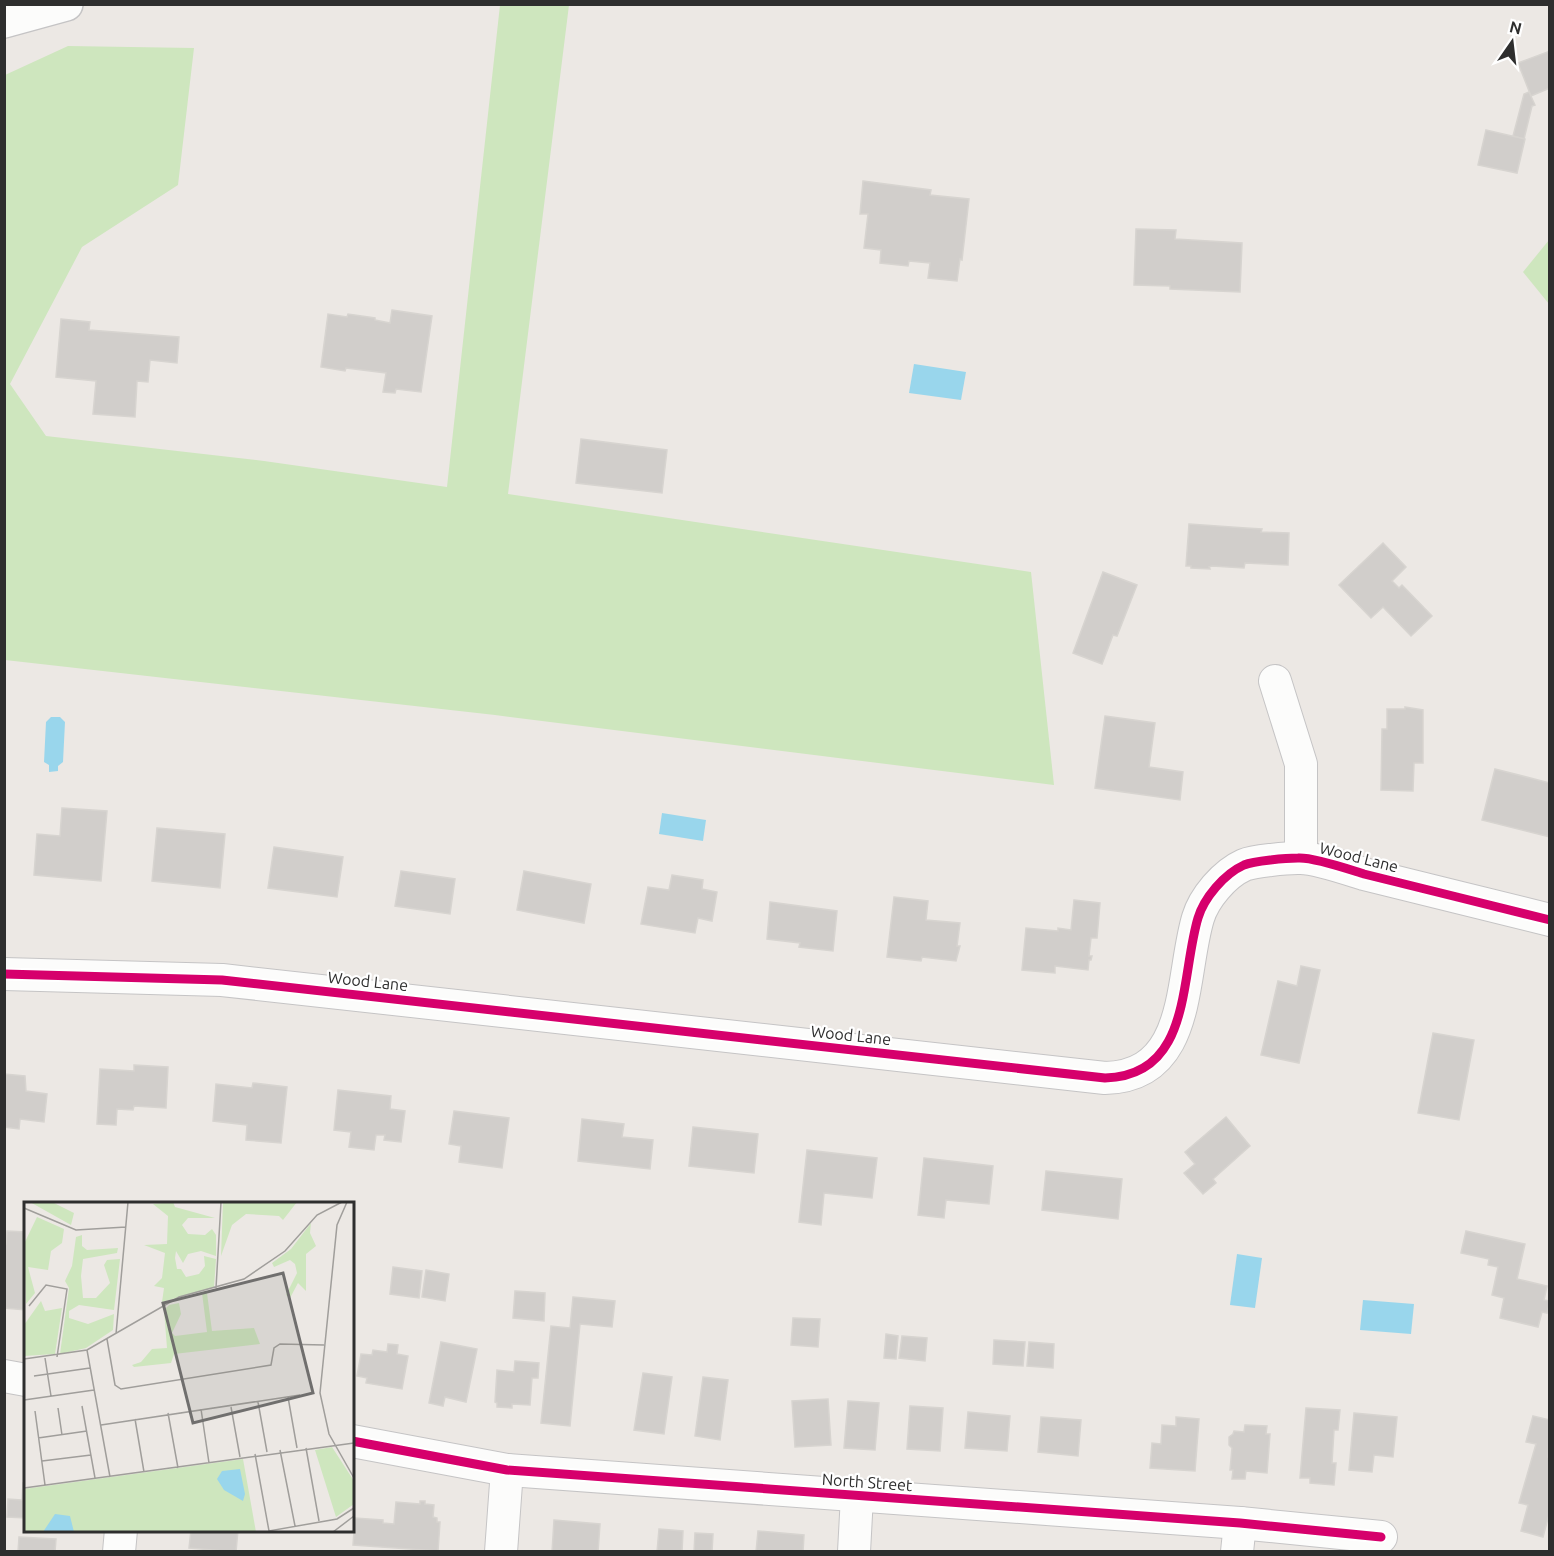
<svg xmlns="http://www.w3.org/2000/svg" width="1554" height="1556" font-family="Ubuntu,sans-serif">
	<rect width="100%" height="100%" fill="#ece8e4"/>
	<g fill="#cee6be">
		<path d="M500,5h69l-61,489 523,78 23,213 -559,-70 -490,-55v-585l63,-29 126,2 -16,137 -96,62 -72,137 36,52 218,25 183,26z"/>
		<path d="M1549,240v64l-26,-32z"/>
	</g>
	<g fill="#99d6ec">
		<path d="M914,364l52,8 -5,28 -52,-7z"/>
		<path d="M51,717h9l5,5 -2,40 -5,4v5l-9,1v-7l-5,-3 2,-40z"/>
		<path d="M662,813l44,7 -3,21 -44,-7z"/>
		<path d="M1237,1254l25,4 -7,50 -25,-3z"/>
		<path d="M1363,1300l51,4 -3,30 -51,-4z"/>
	</g>
	<g fill="#d1cecb" stroke="#d7d4d0" stroke-width="1.5">
		<path d="M1550,51v37l-19,8 -13,-33z"/>
		<path d="M1529,92l6,13 -3,1 -8,33 -11,-3 11,-42z"/>
		<path d="M1486,130l39,9 -8,34 -39,-8z"/>
		<path d="M863,181l68,9 -1,5 39,4 -7,61 -2,-1 -3,22 -29,-3 2,-15 -21,-2 -1,5 -28,-3 1,-13 -17,-2 4,-34h-8z"/>
		<path d="M1136,229l40,1 -1,9 67,4 -2,49 -70,-3v-3l-36,-1z"/>
		<path d="M392,310l40,6 -11,76 -25,-3 -1,4 -12,-1 3,-19 -40,-5 -1,3 -24,-4 7,-53 19,3 1,-3 27,4v2l15,3z"/>
		<path d="M61,319l29,3 -1,8 90,7 -2,26 -27,-3 -2,22 -11,-1 -2,36 -42,-3 3,-33 -40,-4z"/>
		<path d="M581,439l86,11 -5,43 -86,-10z"/>
		<path d="M1189,524l57,4 16,1 -1,3 28,1 -1,32 -43,-2 -1,5 -32,-2 -3,1 1,2 -19,-1v-2h-5z"/>
		<path d="M1383,543l23,24 -14,14 7,7 3,-3 30,31 -21,20 -28,-29 -12,11 -32,-33z"/>
		<path d="M1103,572l34,13 -20,51 -4,-1 -11,29 -29,-11z"/>
		<path d="M1405,707l18,3v53h-9l-1,28 -32,-1 1,-61h5v-20h18z"/>
		<path d="M1105,716l50,7 -6,44 34,5 -3,28 -85,-12z"/>
		<path d="M1495,769l55,14v54l-68,-17z"/>
		<path d="M62,808l45,3 -6,70 -67,-6 3,-41 23,2z"/>
		<path d="M157,828l68,6 -5,54 -68,-7z"/>
		<path d="M274,847l69,10 -6,40 -69,-9z"/>
		<path d="M401,871l54,8 -5,35 -55,-8z"/>
		<path d="M524,871l67,13 -7,39 -67,-13z"/>
		<path d="M672,875l31,5 -1,9 15,3 -5,29 -14,-3 -3,15 -54,-9 7,-37 21,3z"/>
		<path d="M894,897l34,4 -2,19 34,3 -3,23h3l-4,15 -34,-4 -1,4 -34,-4z"/>
		<path d="M1074,900l26,3 -3,35h-6l-2,18h3l-1,4h-2l-1,10 -33,-4v7l-33,-3 4,-42 32,3v-3l13,2z"/>
		<path d="M770,902l67,9 -4,40 -34,-4 1,-4 -33,-4z"/>
		<path d="M1301,966l19,4 -21,93 -38,-8 17,-74 19,5z"/>
		<path d="M1433,1033l41,7 -15,80 -41,-7z"/>
		<path d="M134,1065l34,2 -2,41 -32,-2 -1,4 -16,-1 -1,16 -19,-1 3,-55 34,2z"/>
		<path d="M4,1074l21,2 1,15 21,3 -3,28 -24,-3 -1,10 -15,-2z"/>
		<path d="M253,1083l34,4 -6,56 -35,-3 1,-15 -34,-4 3,-37 36,4z"/>
		<path d="M338,1090l53,6 -1,13 15,2 -4,31 -17,-2 1,-5h-9l-2,15 -25,-3 2,-15 -17,-2z"/>
		<path d="M454,1111l55,7 -7,50 -43,-6 2,-16 -12,-2z"/>
		<path d="M1226,1117l24,29 -37,33 3,4 -13,11 -19,-21 11,-9 -10,-12z"/>
		<path d="M582,1119l42,5 -2,13 31,3 -3,29 -72,-8z"/>
		<path d="M693,1127l65,7 -4,39 -65,-7z"/>
		<path d="M807,1150l70,8 -5,40 -48,-5 -3,32 -22,-3z"/>
		<path d="M924,1158l69,8 -4,38 -43,-4 -2,18 -26,-3z"/>
		<path d="M1046,1171l76,8 -4,40 -76,-9z"/>
		<path d="M7,1231l19,1v78l-22,-2v-64h2z"/>
		<path d="M1466,1231l59,13 -8,35 30,7 -3,14 6,1 -3,12 -5,-1 -4,15 -38,-9 4,-20 -12,-3 6,-28 -10,-2 1,-6 -28,-6z"/>
		<path d="M393,1267l29,4 -3,27 -29,-4z"/>
		<path d="M426,1270l23,4 -4,27 -23,-4z"/>
		<path d="M515,1291l30,2 -1,28 -31,-3z"/>
		<path d="M573,1297l42,4 -3,26 -32,-3 -10,102 -29,-3 10,-97 19,2z"/>
		<path d="M793,1318l27,1 -2,28 -27,-2z"/>
		<path d="M886,1334l12,2 -2,23 -12,-1z"/>
		<path d="M902,1336l25,2 -2,23 -26,-3z"/>
		<path d="M994,1340l31,2 -2,24 -30,-2z"/>
		<path d="M441,1342l36,7 -11,53 -21,-5 -2,9 -14,-3z"/>
		<path d="M1029,1342l25,2 -1,24 -26,-2z"/>
		<path d="M388,1344l10,1 -1,9 11,2 -6,33 -36,-6 1,-5 -10,-2 4,-22 11,1 1,-5 14,2z"/>
		<path d="M515,1361l24,2 -1,15h-6l-2,27 -18,-1v4l-15,-1v-4l-2,-1 2,-32 17,2z"/>
		<path d="M643,1373l29,4 -8,57 -30,-4z"/>
		<path d="M703,1377l25,3 -8,60 -25,-4z"/>
		<path d="M828,1399l3,46 -36,2 -3,-46z"/>
		<path d="M848,1401l31,2 -4,47 -31,-2z"/>
		<path d="M910,1406l33,2 -3,43 -33,-2z"/>
		<path d="M1306,1408l34,2 -2,20h-4l-2,33h4l-2,22 -24,-2v-5h-10z"/>
		<path d="M968,1412l42,4 -3,35 -42,-3z"/>
		<path d="M1354,1413l43,4 -4,40 -19,-2 -2,17 -23,-2z"/>
		<path d="M1533,1416l17,4 -2,37h2v54l-7,26 -22,-6 7,-26 -9,-2 17,-59 -10,-2z"/>
		<path d="M1041,1417l40,3 -3,36 -40,-4z"/>
		<path d="M1176,1417l23,2 -4,52 -45,-3 2,-25 9,1 1,-19 14,1z"/>
		<path d="M1245,1425l22,1 -1,8h4l-3,39 -21,-2 -1,8h-13l1,-9h-3l2,-22 -3,-3v-8l4,-3 1,-3 10,1z"/>
		<path d="M23,1483h3v35l-19,-1 1,-18 14,1z"/>
		<path d="M420,1501h5v3l9,1 -1,12 4,1v4h3l-2,29 -85,-6 2,-27 28,2v3l11,1 2,-22 24,2z"/>
		<path d="M554,1520l46,4 -2,28h-46z"/>
		<path d="M659,1529l24,2 -1,21h-25z"/>
		<path d="M191,1530h47l-2,22 -47,-4z"/>
		<path d="M758,1531l46,4 -1,17h-47z"/>
		<path d="M695,1533l18,1 -1,18h-18z"/>
		<path d="M19,1537l37,2 -1,13h-37z"/>
	</g>
	<g fill="none" stroke-linecap="round" stroke-linejoin="round">
		<defs>
			<g id="street">
				<path d="M1275,681l26,83v93"/>
				<path d="M4,974l218,6 883,98c87,-2 75,-100 93,-160 6,-20 26,-44 46,-53 10,-4 42,-7 54,-7 16,-1 50,11 66,16 62,15 124,31 186,46"/>
				<path d="M4,1376l22,4"/>
				<path d="M352,1441l155,29 733,53 141,14"/>
				<path d="M119,1552l2,-22"/>
				<path d="M501,1552l6,-82"/>
				<path d="M854,1552l3,-56"/>
				<path d="M1237,1552l3,-29"/>
			</g>
			<path id="secondary" d="M4,21l62,-17"/>
		</defs>
		<use href="#street" stroke="#c5c4c5" stroke-width="34"/>
		<use href="#secondary" stroke="#c5c4c5" stroke-width="36"/>
		<use href="#street" stroke="#fcfcfb" stroke-width="32"/>
		<use href="#secondary" stroke="#fcfcfb" stroke-width="33"/>
		<defs>
			<g id="cycleway">
				<path d="M4,974l218,6 883,98c87,-2 75,-100 93,-160 6,-20 26,-44 46,-53 10,-4 42,-7 54,-7 16,-1 50,11 66,16 62,15 124,31 186,46"/>
				<path d="M352,1441l155,29 733,53 141,14"/>
			</g>
		</defs>
		<use href="#cycleway" stroke="#fff" stroke-width="13"/>
		<use href="#cycleway" stroke="#d6006c" stroke-width="9"/>
	</g>
	<g text-anchor="middle" dominant-baseline="central" stroke-width="4.5" stroke-linejoin="round" paint-order="stroke">
		<g font-size="16" fill="#2e2e2e" stroke="#fff">
			<text transform="translate(1359 857) rotate(14)">Wood Lane</text>
			<text transform="translate(368 981) rotate(6)">Wood Lane</text>
			<text transform="translate(851 1035) rotate(6)">Wood Lane</text>
			<text transform="translate(867 1482) rotate(4)">North Street</text>
		</g>
	</g>
	<g transform="translate(24 1202)">
		<rect width="330" height="330" fill="#ece8e4"/>
		<path d="M6,0h22l22,11 -3,12zM149,0l2,5 40,11h-27l-6,7 6,9 17,1 7,-6 4,6v21l-15,-5 -13,3 -5,9 -7,-12 -1,7 2,11h4l5,8 13,-3 6,-8 -1,-10 12,3 -2,28 -52,15 2,-14 -10,-2 8,-8 3,-25 -21,-8 23,-1 1,-28 -15,-12zM199,0h74l-14,18 -4,-4 -33,-2 -14,11 -11,31zM13,15l27,12 -2,14 -11,8 -3,19 -20,-3 7,26 -9,11 -2,-60zM287,21l-1,10 6,13 -10,8v37l-8,-8 -8,15 -4,-3 11,-22 -2,-9 -5,-4 -16,7 -2,-4 19,-14zM58,33v11l5,4 31,-2 -1,5 -34,6 -2,17 2,22h13l14,-15 -6,-18 3,-5 13,-1 -6,51 -35,-5 -10,6v7l19,6 26,-10 -1,16 -27,18 -26,6 9,-66 -4,-7 7,-15 4,-29zM178,91h5l5,38 42,-3 6,16 -86,10 -3,9 -37,4 -2,-2 9,-3 11,-13 15,-1 -3,-38 5,-5 10,-2 2,11 -9,19 3,3 32,-4zM17,99l4,10 17,-3 -7,46 -31,2v-31zM308,245l22,34v23l-18,13 -21,-67zM219,257l13,73h-232v-43z" fill="#cee6be"/>
		<path d="M216,267l5,25 -2,7 -19,-11 -7,-11 5,-8zM31,312l15,2 4,16h-31z" fill="#99d6ec"/>
		<path fill="none" stroke="#a09e9b" stroke-width="1.5" d="M323,0l-10,23 -17,168 9,41 25,44M0,6l52,22 50,-3M192,86l5,-86M5,104l17,-21 21,4 -10,68M92,132l12,-132M83,137l8,46 6,4 150,-24 3,-17 6,-4 44,1M63,148l23,127M21,156l6,38M0,157l63,-9 92,-53 65,-18 41,-28 32,-36 25,-13M10,174l56,-8M264,195l9,51M0,198l70,-10M234,200l9,50M58,204l13,72M207,205l9,50M34,206l4,27M177,207l8,54M11,209l10,74M144,211l10,55M111,217l9,53M77,223l199,-30M14,236l49,-7M282,246l13,73M256,248l15,76M231,252l14,77 68,-12 17,-11M18,259l49,-6M0,286l330,-45M309,330l21,-16"/>
		<path fill="#706f6e" fill-opacity="0.15" stroke="#706f6e" stroke-width="3" d="M259,71l30,120 -120,30 -30,-120z"/>
		<rect width="330" height="330" fill="none" stroke="#2e2e2e" stroke-width="3"/>
	</g>
	<rect width="1554" height="1556" fill="none" stroke="#2e2e2e" stroke-width="12"/>
	<g transform="translate(1512 42) rotate(14)" stroke="#ffffff" stroke-width="4.5" paint-order="stroke">
	<path d="M0-4.5L10 22L0 15L-10 22Z" fill="#2e2e2e"/>
	<text y="-9" font-size="16" font-weight="bold" text-anchor="middle" fill="#2e2e2e">N</text>
	</g>
</svg>
